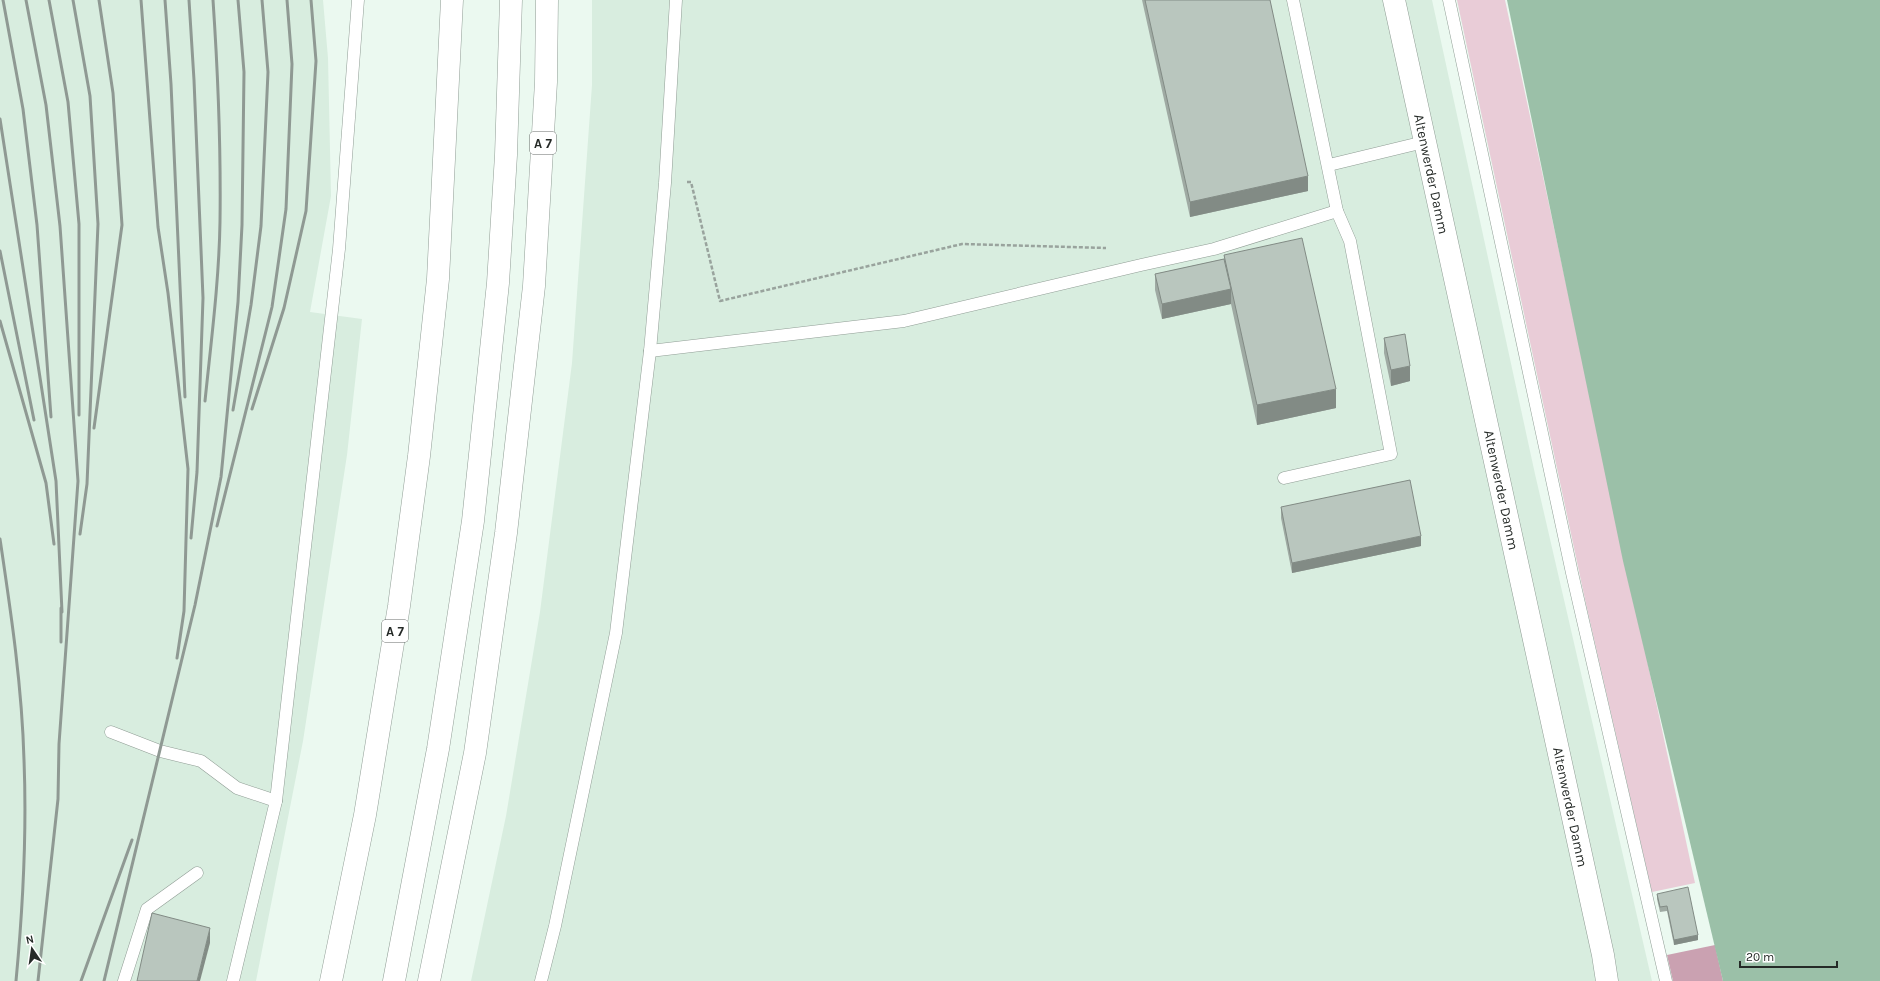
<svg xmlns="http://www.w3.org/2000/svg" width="1880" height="981" font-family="Karla,sans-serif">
	<rect width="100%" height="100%" fill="#ebf9f0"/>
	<g fill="#d8eddf">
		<path d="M0,0h323l5,58 3,138 -21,116 52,7 -15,136 -44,286 -47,240h-256z"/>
		<path d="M592,0h840l103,474 117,507h-1181l35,-165 34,-204 32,-249 20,-278z"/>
	</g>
	<path fill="#e9ccd7" d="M1457,0h48l190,883 -43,9 -66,-288z"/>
	<path fill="#caa1b1" d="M1715,945l8,36h-50l-6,-26z"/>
	<path fill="#9bc0a8" d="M1507,0h373v981h-157l-100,-420z"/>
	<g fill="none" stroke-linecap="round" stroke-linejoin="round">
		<defs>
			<g id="lane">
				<path d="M1449,0l123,573 94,408"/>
				<path d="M1329,165l95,-23"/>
				<path d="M650,351l254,-30 237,-56 73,-16 123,-38"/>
				<path d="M1284,478l107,-24 -41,-213 -13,-30 -44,-211"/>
				<path d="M111,732l49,19 41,10 36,27 39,13"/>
				<path d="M124,981l23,-72 50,-36"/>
				<path d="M233,981l43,-180 63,-552 19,-249"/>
				<path d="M541,981l14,-55 61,-293 34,-282 15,-168 11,-183"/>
			</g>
			<path id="street" d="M1394,0l209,955 4,26"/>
			<g id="highway">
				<path d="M331,981l34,-166 34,-209 20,-150 19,-177 14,-279"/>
				<path d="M394,981l44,-232 35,-228 25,-238 8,-128 5,-155"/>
				<path d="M429,981l46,-228 31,-220 28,-247 12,-204 1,-82"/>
			</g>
		</defs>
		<use href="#lane" stroke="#909d95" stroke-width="13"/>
		<use href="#street" stroke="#909d95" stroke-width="23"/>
		<use href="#highway" stroke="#909d95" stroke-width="23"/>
		<path stroke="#99a39d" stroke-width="2.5" stroke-dasharray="4 2" stroke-linecap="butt" d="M687,182h4l29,119 242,-57 144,4"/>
		<use href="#lane" stroke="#fff" stroke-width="12"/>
		<use href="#street" stroke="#fff" stroke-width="22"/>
		<use href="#highway" stroke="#fff" stroke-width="22"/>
		<g stroke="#8f9993" stroke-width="3">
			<path d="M3,0l20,109 14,116 14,192"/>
			<path d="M26,0l20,105 14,121 18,255 -19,263 -1,55 -20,182"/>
			<path d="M49,0l19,102 11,122v191"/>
			<path d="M73,0l17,96 8,128 -11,260 -7,50"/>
			<path d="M141,0l17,227 10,66 20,176 -4,142 -7,47"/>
			<path d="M165,0l6,84 14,313"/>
			<path d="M189,0l5,80 9,218 -6,174 -6,66"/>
			<path d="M0,119l56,362 6,131"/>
			<path d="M0,251l34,169"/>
			<path d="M0,321l46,162 8,61"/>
			<path d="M205,401c6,-59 14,-119 15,-179 1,-74 -2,-148 -7,-222"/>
			<path d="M252,409l32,-101 22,-97 10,-150 -5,-61"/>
			<path d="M233,410l18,-105 10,-79 7,-154 -6,-72"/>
			<path d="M94,428l28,-203 -9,-132 -14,-93"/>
			<path d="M217,526l55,-219 14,-98 6,-145 -5,-64"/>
			<path d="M0,539c11,74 22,147 24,221 3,74 -1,147 -8,221"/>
			<path d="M61,642v-34"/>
			<path d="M81,981l51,-141"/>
			<path d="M104,981l91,-376 26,-128 17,-175 4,-77 2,-153 -6,-72"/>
		</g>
	</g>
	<g fill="#9faaa3">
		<path d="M1142,0h128l38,191 -118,26z"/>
		<path d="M1224,255l112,153 -79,17 -26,-121 -69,15 -7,-29v-16l69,-15z"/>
		<path d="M1384,338l26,43 -19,5 -7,-33z"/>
		<path d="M1281,507l140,39 -129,27 -11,-55z"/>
		<path d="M1657,894l41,46 -24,5 -7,-34 -7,1 -3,-13z"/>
	</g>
	<g fill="#828b85">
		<path d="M1308,176v15l-118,26v-15z"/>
		<path d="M1231,289v15l-69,15v-15z"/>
		<path d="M1410,366v15l-19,5v-16z"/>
		<path d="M1336,389v19l-79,17v-20z"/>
		<path d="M1421,536v10l-129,27v-10z"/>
		<path d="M210,928v15l-10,38h-3z"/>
		<path d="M1698,935v5l-24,5v-5z"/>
	</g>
	<g fill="#b9c6be" stroke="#828b85">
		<path d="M1145,0h125l38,176 -118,26z"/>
		<path d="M1302,238l34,151 -79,16 -33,-150z"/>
		<path d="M1224,259l7,30 -69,15 -7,-30z"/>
		<path d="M1405,334l5,32 -19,4 -7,-32z"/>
		<path d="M1410,480l11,56 -129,27 -11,-56z"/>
		<path d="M1688,887l10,48 -24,5 -7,-34 -7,1 -3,-13z"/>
		<path d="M152,913l58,15 -13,53h-60z"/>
	</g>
	<g text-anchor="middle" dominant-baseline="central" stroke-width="3" stroke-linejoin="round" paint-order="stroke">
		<g fill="#fff" stroke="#666a68" stroke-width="1">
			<rect x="530" y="132" width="26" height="22" rx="3"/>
			<rect x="382" y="620" width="26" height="22" rx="3"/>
		</g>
		<g font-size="13" font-weight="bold" fill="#252a27">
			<text x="543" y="143">A 7</text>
			<text x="395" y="631">A 7</text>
		</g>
		<g font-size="14" fill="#252a27" stroke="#fff">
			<text transform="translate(1431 174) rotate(78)">Altenwerder Damm</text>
			<text transform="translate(1501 490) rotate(78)">Altenwerder Damm</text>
			<text transform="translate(1570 807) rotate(78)">Altenwerder Damm</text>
		</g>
	</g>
	<g transform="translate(32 949) rotate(347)" stroke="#ffffff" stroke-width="3" paint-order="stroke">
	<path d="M0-3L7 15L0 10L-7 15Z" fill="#252a27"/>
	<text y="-6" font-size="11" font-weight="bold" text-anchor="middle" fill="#252a27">N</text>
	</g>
	<path d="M1740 961v6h97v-6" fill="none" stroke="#252a27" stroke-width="2"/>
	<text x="1746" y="961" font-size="12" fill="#252a27" stroke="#ffffff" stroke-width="3" paint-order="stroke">20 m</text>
</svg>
